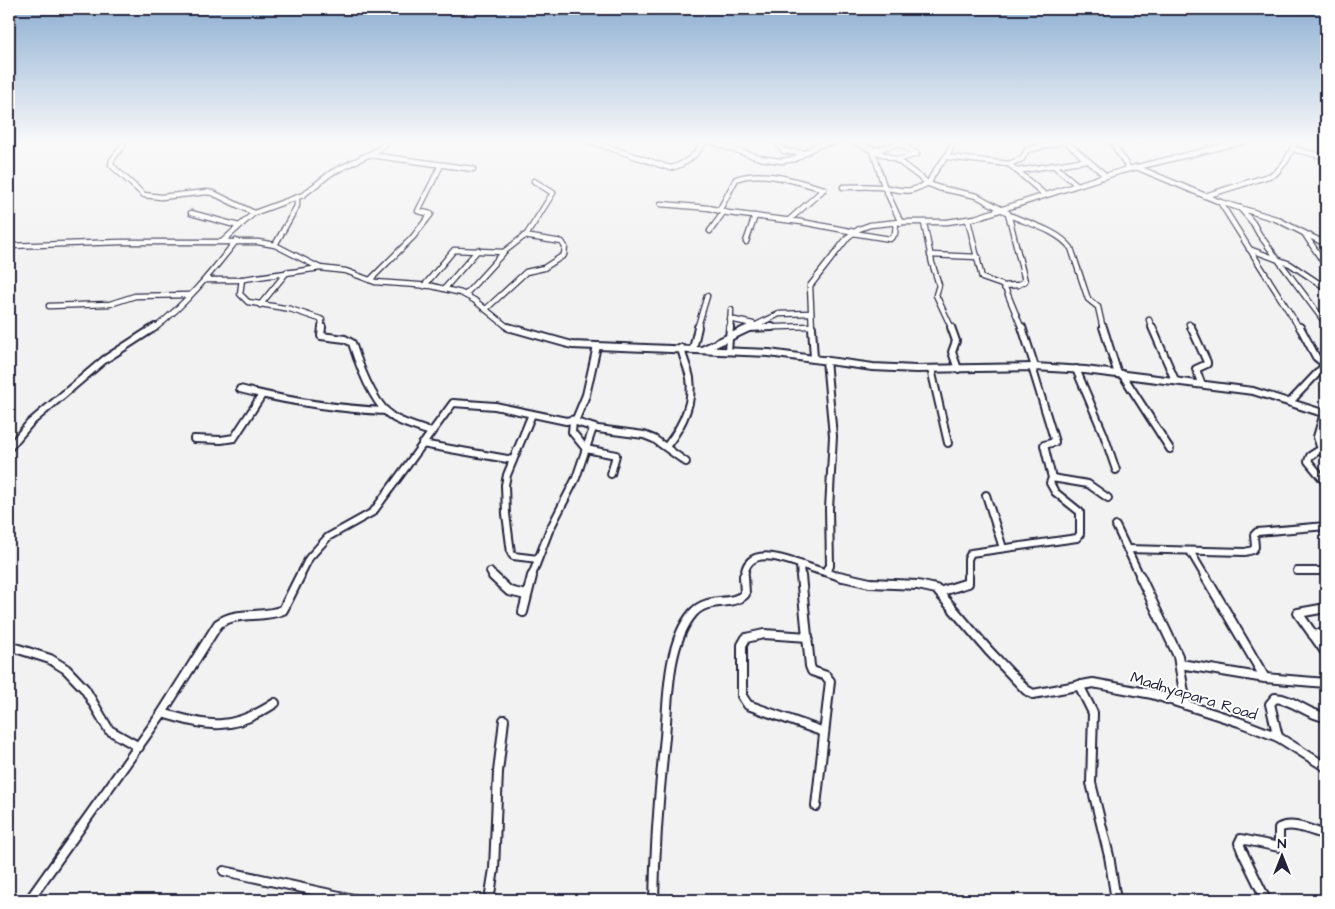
<svg xmlns="http://www.w3.org/2000/svg" width="1335" height="909" font-family="'Architects Daughter',sans-serif">
	<rect width="100%" height="100%" fill="#f2f2f3"/>
	<filter id="ink" filterUnits="userSpaceOnUse"><feTurbulence type="fractalNoise" baseFrequency=".02" numOctaves="2"/><feDisplacementMap in="SourceGraphic" scale="10" xChannelSelector="R" yChannelSelector="G"/><feConvolveMatrix kernelMatrix="1 2 1 2 8 2 1 2 1" color-interpolation-filters="sRGB"/></filter>
	<g filter="url(#ink)">
		<g fill="none" stroke-linecap="round" stroke-linejoin="round">
			<defs>
				<g id="street-far2">
					<path d="M126,141l-14,19 -1,5 33,30 17,2 46,-5 6,1 41,20"/>
					<path d="M590,141l80,27c15,-3 27,-14 35,-27"/>
					<path d="M709,141l51,17 21,3 14,-2 23,-14 20,-4"/>
					<path d="M775,141l9,10 18,2"/>
					<path d="M851,141l46,19 32,24"/>
					<path d="M953,141c-3,18 -20,26 -24,43l10,4 38,8 31,17 17,68 -7,4 -15,1"/>
					<path d="M1065,141l41,35"/>
					<path d="M1111,141l18,28"/>
					<path d="M1136,141l5,1"/>
					<path d="M872,148l12,38 17,37"/>
					<path d="M1293,149l33,8"/>
					<path d="M876,150l32,-9"/>
					<path d="M370,155l103,14"/>
					<path d="M948,157l61,7 36,31"/>
					<path d="M897,160l20,-6 -17,-10"/>
					<path d="M1009,164l13,-5 5,-9 38,-9"/>
					<path d="M1053,165l23,19"/>
					<path d="M1136,167l84,35 56,17 50,25"/>
					<path d="M1017,171l70,-11"/>
					<path d="M843,187c12,0 24,-1 36,0 24,2 25,9 49,-4"/>
					<path d="M1205,196l70,-22 11,-13 10,-20"/>
					<path d="M1220,202l80,127"/>
					<path d="M661,204l48,4 19,5 74,9 53,10"/>
					<path d="M1240,208l13,15 6,11 67,90"/>
					<path d="M719,211l17,-32c26,-10 62,3 88,10l-35,31"/>
					<path d="M191,213l48,13"/>
					<path d="M9,215l4,-2"/>
					<path d="M1009,215c21,9 48,15 62,33l17,51 10,8 5,22"/>
					<path d="M968,220l14,58 20,7 4,5 16,39"/>
					<path d="M924,223l8,40 7,22 -3,10 16,34"/>
					<path d="M710,231l13,-18"/>
					<path d="M853,233l37,6 5,-5 1,-11"/>
					<path d="M1304,233l22,33"/>
					<path d="M223,241l31,-28 49,-18 28,-22 47,-23 10,-9"/>
					<path d="M746,242l9,-26"/>
					<path d="M275,245l22,-39v-7"/>
					<path d="M9,246l112,-4h137l17,3 45,23 26,3 29,11 57,4 29,7 13,7 36,29"/>
					<path d="M1249,249l41,15 36,24"/>
					<path d="M930,255l48,2"/>
					<path d="M242,279l-2,15 8,8 42,7 30,10 2,1 -1,9"/>
					<path d="M205,280h32l83,-12"/>
					<path d="M370,280l43,-43 18,-23 -13,-3 23,-46"/>
					<path d="M424,286l30,-36 50,2"/>
					<path d="M445,288l33,-38"/>
					<path d="M465,295l40,-44 22,-17 26,-41 -19,-12"/>
					<path d="M260,305l27,-33"/>
					<path d="M49,306l61,-2 25,-8 55,-1"/>
					<path d="M486,309l40,-37 18,-4 20,-13 1,-8 -3,-5 -38,-6"/>
					<path d="M730,319l23,5"/>
					<path d="M1149,320l4,9"/>
					<path d="M1189,324l2,5"/>
					<path d="M749,328l63,-2"/>
					<path d="M154,329c31,-24 58,-57 82,-88"/>
					<path d="M697,329l10,-33"/>
					<path d="M730,329l1,-19"/>
					<path d="M748,329l31,-15 32,-1"/>
					<path d="M812,329l-2,-43 38,-49 11,-8 11,-4 29,-3h48l28,-4 146,-47 124,-30"/>
				</g>
				<g id="street-far1">
					<path d="M322,327l-1,9 24,3 7,4c7,22 21,62 42,75 11,6 25,10 37,14"/>
					<path d="M508,327l64,18 197,8 104,14 43,2 119,-2 50,3 168,21 73,23"/>
					<path d="M812,327l2,31"/>
					<path d="M951,327l5,14 -4,11 6,17"/>
					<path d="M1022,327l13,40"/>
					<path d="M1103,327l15,47"/>
					<path d="M1152,327l23,53"/>
					<path d="M1191,327l16,35v2l-11,5 5,14"/>
					<path d="M1300,327l16,30 10,8"/>
					<path d="M749,328l23,-1"/>
					<path d="M693,349l5,-22"/>
					<path d="M702,350l49,-23"/>
					<path d="M728,351l2,-24"/>
					<path d="M931,369l17,74"/>
					<path d="M1076,369l28,66 12,35"/>
					<path d="M1122,374l48,75"/>
					<path d="M240,389c47,12 97,20 146,22"/>
					<path d="M1290,402l36,-38"/>
					<path d="M1324,413l-7,24 4,12 -11,7 -2,5 18,22"/>
					<path d="M532,414l-25,61 -2,10 1,29 5,39 2,3 25,3"/>
					<path d="M194,439l27,1 13,-2 28,-43"/>
					<path d="M422,444l91,16"/>
					<path d="M666,447c15,-19 28,-43 24,-69 -2,-10 -7,-20 -9,-30"/>
					<path d="M9,448l21,-25 74,-63 51,-33"/>
					<path d="M611,474l5,-19 -30,-6 -14,-17 1,-11 25,8 46,6 10,4 32,23"/>
					<path d="M1052,478l36,6 20,14"/>
					<path d="M986,495l17,53"/>
					<path d="M1116,526l25,52"/>
					<path d="M1127,549l118,3 8,-2 2,-3 -1,-12 3,-3 69,-6"/>
					<path d="M1190,551l16,27"/>
					<path d="M800,565l1,13"/>
					<path d="M1297,571h29"/>
					<path d="M490,572l4,6"/>
					<path d="M825,572l18,6"/>
					<path d="M299,578l10,-20 19,-21 45,-25 80,-109 42,3 71,15 10,-2 10,-24 11,-49"/>
					<path d="M531,578l18,-47 27,-53 17,-50"/>
					<path d="M744,578c2,-43 59,-10 81,-6l5,-6 -1,-57 4,-73 -7,-76"/>
					<path d="M968,578v-19l3,-6 106,-15 3,-4v-22l-25,-20 -5,-9 2,-5 -8,-33 11,-3 -23,-75"/>
				</g>
				<g id="street">
					<path d="M493,576l16,15 17,4"/>
					<path d="M801,576l9,90 2,5 14,5 4,5 -14,125"/>
					<path d="M839,576l31,7 48,2 18,4 53,62 37,39 7,4 60,-11 59,11 87,28 39,15 48,30"/>
					<path d="M1140,576l38,80 8,49"/>
					<path d="M1205,576l60,102"/>
					<path d="M939,592l29,-9v-7"/>
					<path d="M1326,608l-28,5 28,40"/>
					<path d="M523,612l9,-36"/>
					<path d="M1313,635l13,-2"/>
					<path d="M808,637l-44,-3 -18,4 -4,7v51l6,9 76,27"/>
					<path d="M9,646l41,13 16,10 19,20 24,41 30,17"/>
					<path d="M1180,664l85,14 61,5"/>
					<path d="M1079,685l14,28 -2,70 18,73 7,44"/>
					<path d="M162,713c48,14 69,19 113,-10"/>
					<path d="M1278,737l-8,-33 5,-6c19,1 32,17 51,19"/>
					<path d="M224,871l134,29"/>
					<path d="M32,896l130,-183 56,-89c20,-14 43,-5 65,-14l17,-34"/>
					<path d="M489,900l5,-31 4,-97 6,-52"/>
					<path d="M654,900c1,-55 5,-108 11,-163 3,-37 2,-94 28,-124 15,-17 39,-6 52,-19l-1,-18"/>
					<path d="M1266,900l-24,-49 -3,-8 2,-4 38,8v-19c14,-7 33,3 47,7"/>
				</g>
			</defs>
			<use href="#street-far2" stroke="#22223b" stroke-width="7"/>
			<use href="#street-far1" stroke="#22223b" stroke-width="10"/>
			<use href="#street" stroke="#22223b" stroke-width="12"/>
			<use href="#street-far2" stroke="#fff" stroke-width="4.5"/>
			<use href="#street-far1" stroke="#fff" stroke-width="6"/>
			<use href="#street" stroke="#fff" stroke-width="8"/>
		</g>
	</g>
	<linearGradient id="sky" x2="0" y2="1"><stop stop-color="#8eafd2"/><stop offset="0.53" stop-color="#f9f9fa"/><stop offset="1" stop-color="#f9f9fa" stop-opacity="0"/></linearGradient>
	<rect width="1335" height="268" fill="url(#sky)"/>
	<g text-anchor="middle" dominant-baseline="central" stroke-width="4" stroke-linejoin="round" paint-order="stroke">
		<g font-size="16" fill="#22223b" stroke="#fff">
			<text transform="translate(1194 696) rotate(17)">Madhyapara Road</text>
		</g>
	</g>
	<rect width="1335" height="909" fill="none" stroke="#fff" stroke-width="30"/>
	<rect x="15" y="15" width="1305" height="879" fill="none" stroke="#22223b" stroke-width="2" filter="url(#ink)"/>
	<g transform="translate(1282 856)" stroke="#ffffff" stroke-width="4" paint-order="stroke">
	<path d="M0-4L9 19L0 12L-9 19Z" fill="#22223b"/>
	<text y="-8" font-size="14" font-weight="bold" text-anchor="middle" fill="#22223b">N</text>
	</g>
</svg>
